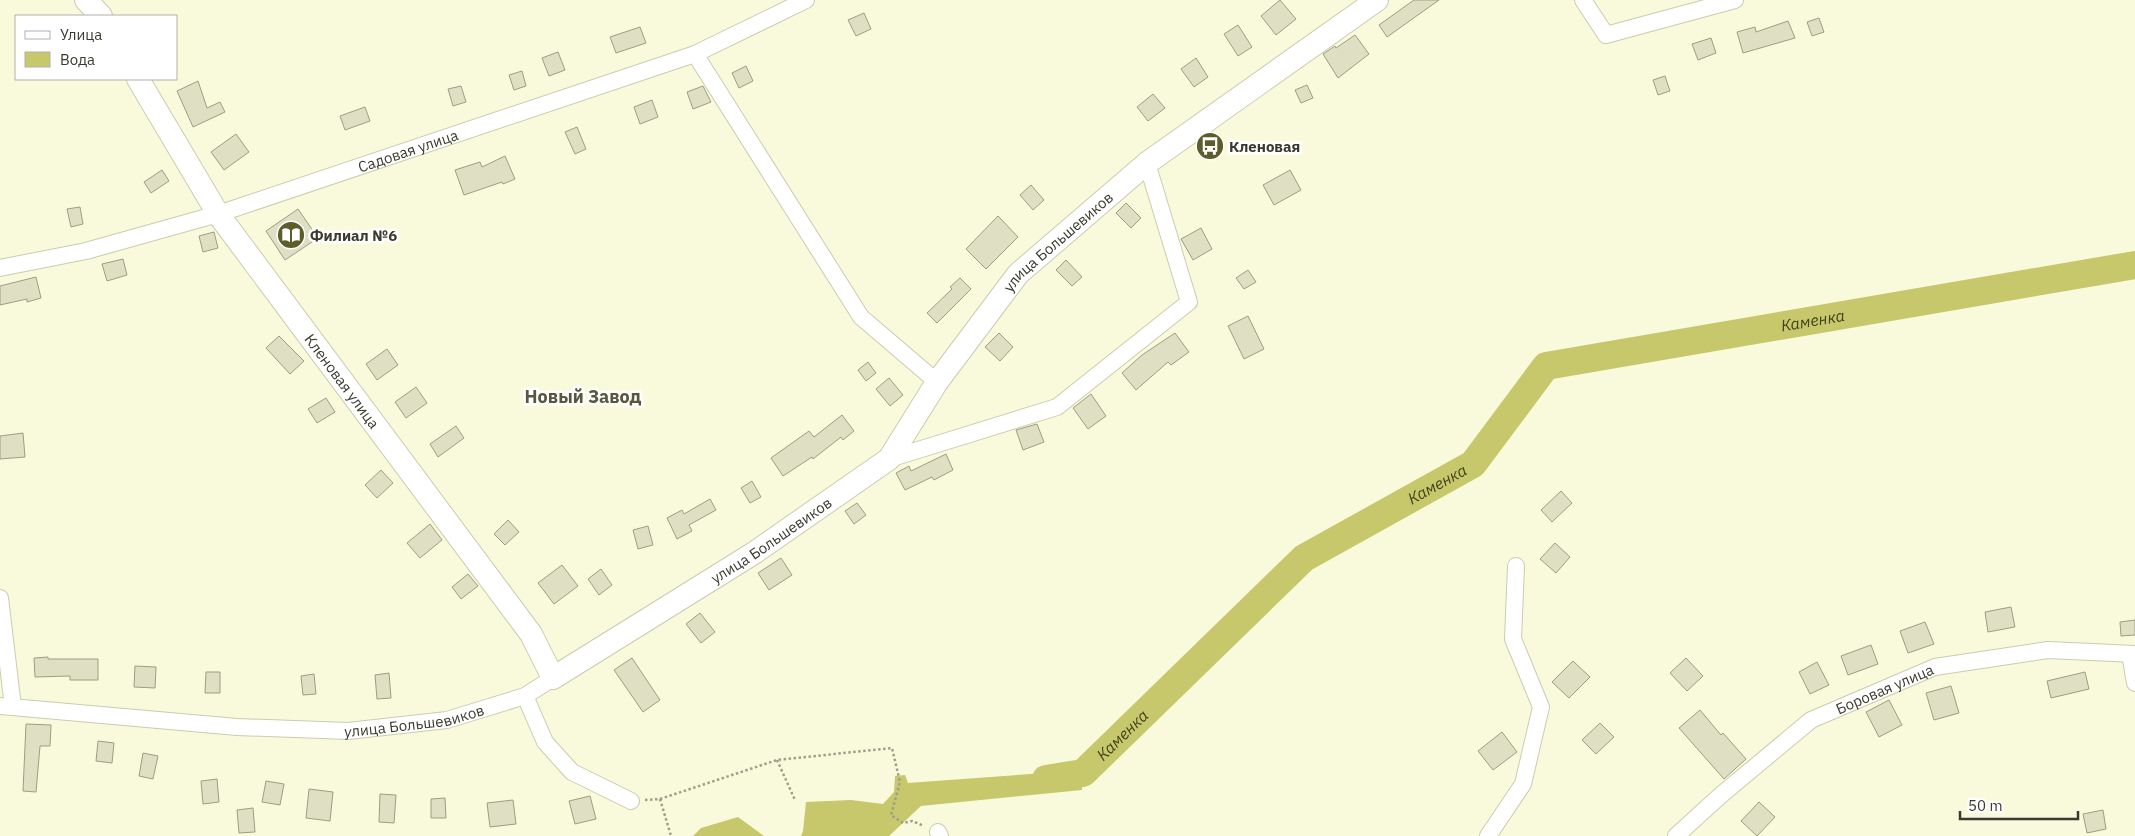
<svg xmlns="http://www.w3.org/2000/svg" width="2135" height="836" font-family="'IBM Plex Sans',sans-serif">
	<rect width="100%" height="100%" fill="#f9fadc"/>
	<g fill="#c7c76c">
		<path d="M1072,761l11,12 -1,17 -161,16 -32,30h-88l2,-5 3,-29 45,-2 32,4 11,-12 1,-16 10,-1 3,8 137,-10z"/>
		<path d="M738,817l26,19h-71l8,-8z"/>
	</g>
	<g fill="none" stroke-linecap="round" stroke-linejoin="round">
		<path stroke="#c7c76c" stroke-width="28" id="s1" d="M1046,779l37,-6 221,-215 169,-94 73,-98 589,-101"/>
	</g>
	<g fill="#dfe0c3" stroke="#9c9d82">
		<path d="M1280,0l16,19 -20,16 -15,-19z"/>
		<path d="M1414,0h25l-52,37 -8,-12z"/>
		<path d="M864,13l7,16 -15,7 -8,-16z"/>
		<path d="M1819,18l5,14 -12,4 -5,-14z"/>
		<path d="M1788,21l7,17 -52,15 -6,-21 18,-5 1,5z"/>
		<path d="M1238,25l14,22 -14,9 -14,-22z"/>
		<path d="M640,27l6,16 -30,10 -6,-16z"/>
		<path d="M1355,35l14,19 -31,24 -15,-24 12,-8 1,2z"/>
		<path d="M1711,38l5,15 -18,7 -6,-16z"/>
		<path d="M558,52l7,18 -16,6 -7,-18z"/>
		<path d="M1196,58l12,19 -14,10 -13,-18z"/>
		<path d="M746,66l7,15 -14,7 -7,-15z"/>
		<path d="M522,71l4,15 -12,4 -5,-15z"/>
		<path d="M1665,76l5,15 -12,4 -5,-15z"/>
		<path d="M198,81l9,27 13,-6 5,10 -32,15 -16,-36z"/>
		<path d="M1307,85l6,13 -12,5 -6,-13z"/>
		<path d="M461,86l5,16 -13,4 -5,-17z"/>
		<path d="M703,86l8,16 -18,7 -6,-17z"/>
		<path d="M1153,94l12,14 -17,13 -11,-14z"/>
		<path d="M652,100l6,17 -18,7 -6,-17z"/>
		<path d="M365,107l5,14 -25,9 -5,-14z"/>
		<path d="M577,127l9,22 -11,5 -10,-22z"/>
		<path d="M236,134l13,18 -25,18 -13,-18z"/>
		<path d="M505,156l10,23 -12,5 -1,-2 -38,13 -9,-25 25,-8 2,5z"/>
		<path d="M162,170l7,11 -18,12 -7,-11z"/>
		<path d="M1290,170l11,20 -27,15 -11,-20z"/>
		<path d="M1031,185l13,15 -11,10 -13,-15z"/>
		<path d="M1126,203l15,15 -10,10 -15,-15z"/>
		<path d="M80,207l3,17 -12,3 -4,-18z"/>
		<path d="M298,209l20,29 -33,22 -19,-29z"/>
		<path d="M998,216l20,21 -32,32 -20,-20z"/>
		<path d="M1201,228l11,21 -19,11 -12,-21z"/>
		<path d="M214,232l4,16 -15,4 -4,-16z"/>
		<path d="M123,259l4,16 -20,6 -5,-17z"/>
		<path d="M1066,260l16,17 -10,9 -16,-16z"/>
		<path d="M1248,270l8,12 -12,7 -8,-11z"/>
		<path d="M36,277l5,21 -14,4v-3l-27,6v-19z"/>
		<path d="M960,278l11,11 -34,34 -10,-10 25,-24 -2,-2z"/>
		<path d="M1248,316l16,33 -20,10 -16,-33z"/>
		<path d="M999,333l14,14 -13,14 -15,-14z"/>
		<path d="M1175,333l14,19 -18,13 -3,-3 -32,28 -14,-17 20,-18z"/>
		<path d="M279,336l25,25 -14,13 -24,-26z"/>
		<path d="M387,349l11,16 -21,15 -11,-16z"/>
		<path d="M868,362l8,11 -10,8 -8,-11z"/>
		<path d="M889,378l14,17 -13,11 -14,-17z"/>
		<path d="M416,387l11,16 -21,15 -11,-16z"/>
		<path d="M1091,394l15,22 -18,13 -15,-21z"/>
		<path d="M326,398l9,14 -18,11 -9,-14z"/>
		<path d="M842,415l12,16 -11,9 -2,-3 -28,22 -1,-2 -29,19 -12,-18 38,-27 5,6z"/>
		<path d="M1037,424l7,18 -21,8 -7,-20z"/>
		<path d="M456,426l8,12 -26,19 -8,-13z"/>
		<path d="M23,433l2,24 -25,2v-23z"/>
		<path d="M946,454l7,16 -19,10 -2,-3 -27,13 -9,-17 13,-7 2,5z"/>
		<path d="M381,470l12,13 -16,15 -12,-13z"/>
		<path d="M752,481l9,16 -11,6 -9,-15z"/>
		<path d="M1561,491l11,12 -20,19 -11,-12z"/>
		<path d="M710,499l6,11 -27,15 3,6 -15,8 -10,-21 15,-8 2,4z"/>
		<path d="M857,503l9,12 -12,9 -9,-13z"/>
		<path d="M508,520l11,12 -14,13 -11,-11z"/>
		<path d="M430,524l12,16 -22,18 -13,-15z"/>
		<path d="M648,526l5,19 -15,4 -5,-19z"/>
		<path d="M1555,543l15,14 -14,16 -16,-14z"/>
		<path d="M781,558l11,17 -23,15 -11,-17z"/>
		<path d="M562,565l16,21 -24,18 -16,-21z"/>
		<path d="M601,569l11,16 -13,10 -11,-16z"/>
		<path d="M468,574l10,12 -17,13 -9,-12z"/>
		<path d="M2011,607l4,20 -27,5 -3,-20z"/>
		<path d="M700,613l15,19 -14,11 -15,-19z"/>
		<path d="M2135,620v15l-14,1 -1,-14z"/>
		<path d="M1925,622l9,22 -26,9 -8,-22z"/>
		<path d="M1871,645l7,19 -30,11 -7,-19z"/>
		<path d="M48,657v2h50v21h-28v-4l-35,1 -1,-19z"/>
		<path d="M632,658l28,42 -17,12 -29,-42z"/>
		<path d="M1686,658l17,18 -16,15 -17,-18z"/>
		<path d="M1573,661l17,16 -21,21 -17,-16z"/>
		<path d="M1817,662l12,23 -19,9 -11,-22z"/>
		<path d="M135,666l21,1 -1,21 -21,-1z"/>
		<path d="M206,672h14v21h-15z"/>
		<path d="M2085,672l4,17 -38,9 -4,-17z"/>
		<path d="M389,673l2,25 -14,1 -2,-24z"/>
		<path d="M314,674l2,20 -13,1 -2,-19z"/>
		<path d="M1951,686l8,27 -25,7 -8,-27z"/>
		<path d="M1889,700l13,25 -23,12 -13,-25z"/>
		<path d="M1700,710l21,25 2,-2 23,26 -22,20 -45,-51z"/>
		<path d="M1600,723l14,14 -18,17 -14,-14z"/>
		<path d="M26,724l25,1 -1,21h-10l-4,46 -13,-1z"/>
		<path d="M1502,732l15,20 -24,18 -15,-19z"/>
		<path d="M98,741l16,2 -2,20 -16,-2z"/>
		<path d="M143,753l15,3 -5,23 -14,-3z"/>
		<path d="M217,779l2,23 -16,2 -2,-23z"/>
		<path d="M266,781l18,3 -4,21 -18,-3z"/>
		<path d="M309,789l24,3 -3,29 -24,-3z"/>
		<path d="M380,794l16,1 -2,28 -15,-1z"/>
		<path d="M590,796l6,23 -21,5 -6,-23z"/>
		<path d="M445,798l1,20h-15v-19z"/>
		<path d="M513,800l3,24 -26,3 -3,-24z"/>
		<path d="M1759,802l16,15 -18,19 -16,-15z"/>
		<path d="M253,808l2,24 -16,1 -2,-23z"/>
		<path d="M2103,810l3,19 -19,4 -4,-19z"/>
	</g>
	<g fill="none" stroke-linecap="round" stroke-linejoin="round">
		<defs>
			<g id="street">
				<path d="M1583,0l23,35 129,-35"/>
				<path d="M695,54l166,263 76,65"/>
				<path id="s2" d="M0,268l86,-17 132,-37 477,-160 111,-54"/>
				<path d="M889,459l168,-52 132,-105 -42,-139"/>
				<path d="M0,598l13,109"/>
				<path d="M2130,654l5,29"/>
				<path d="M525,696l20,46 27,30 59,29"/>
				<path id="s3" d="M0,706l237,21 111,4 99,-11 78,-24 28,-18"/>
				<path d="M938,832l2,4"/>
				<path d="M1488,836l35,-52 18,-77 -28,-68 3,-73"/>
				<path id="s4" d="M1676,836l45,-41 90,-75 124,-53 113,-17 87,4"/>
			</g>
			<g id="secondary">
				<path d="M86,0l15,16"/>
				<path id="s5" d="M138,79l80,135 313,420 22,44 201,-125 135,-94 48,-77 81,-108 129,-111 230,-163"/>
			</g>
		</defs>
		<use href="#street" stroke="#cbccaf" stroke-width="18"/>
		<use href="#secondary" stroke="#cbccaf" stroke-width="24"/>
		<g stroke="#9e9f8a" stroke-width="2.5" stroke-dasharray="2.5 2.5" stroke-linecap="butt">
			<path d="M777,760l18,40"/>
			<path d="M660,799l11,37"/>
			<path d="M645,800l15,-1 117,-39 115,-12 8,34 -9,33 12,8 9,-2 12,5"/>
		</g>
		<use href="#street" stroke="#fff" stroke-width="16"/>
		<use href="#secondary" stroke="#fff" stroke-width="22"/>
	</g>
	<defs>
		<symbol id="bus-disc" viewBox="-11 -11 22 22"><circle r="9.5" fill="#5d5d2a" stroke="#fff"/><path d="M-5-6H5V4H4V6H2V4H-2V6H-4V4H-5ZM-3.5-4V0h7V-4ZM-3.5 1.2v1.5H-2V1.2ZM2 1.2v1.5H3.5V1.2Z" fill="#fff"/></symbol>
		<symbol id="library-disc" viewBox="-11 -11 22 22"><circle r="9.5" fill="#5d5d2a" stroke="#fff"/><path d="M-6-4Q-3-5.5-.7-3.5V5Q-3 3-6 4ZM6-4Q3-5.5 .7-3.5V5Q3 3 6 4Z" fill="#fff"/></symbol>
	</defs>
	<g fill-rule="evenodd">
		<use href="#bus-disc" x="1194" y="130" width="32" height="32"/>
		<use href="#library-disc" x="275" y="219" width="32" height="32"/>
	</g>
	<g text-anchor="middle" dominant-baseline="central" stroke-width="5" stroke-linejoin="round" paint-order="stroke">
		<g font-size="15" font-weight="bold" fill="#3a3a2f" stroke="#fff" text-anchor="start">
			<text x="1229" y="146">Кленовая</text>
			<text x="310" y="235">Филиал №6</text>
		</g>
		<g font-size="15" fill="#3a3a2f" stroke="#fff">
			<text stroke="none"><textPath href="#s2" startOffset="425">Садовая улица</textPath></text>
			<text stroke="none"><textPath href="#s5" startOffset="1408">улица Большевиков</textPath></text>
			<text stroke="none"><textPath href="#s5" startOffset="365">Кленовая улица</textPath></text>
			<text stroke="none"><textPath href="#s5" startOffset="988">улица Большевиков</textPath></text>
			<text stroke="none"><textPath href="#s4" startOffset="258">Боровая улица</textPath></text>
			<text stroke="none"><textPath href="#s3" startOffset="416">улица Большевиков</textPath></text>
		</g>
		<g font-size="16" font-style="italic" fill="#43431c" stroke="#fff">
			<text stroke="none"><textPath href="#s1" startOffset="932">Каменка</textPath></text>
			<text stroke="none"><textPath href="#s1" startOffset="498">Каменка</textPath></text>
			<text stroke="none"><textPath href="#s1" startOffset="92">Каменка</textPath></text>
		</g>
		<g font-size="18" font-weight="bold" fill="#57583f" stroke="#fff">
			<text x="583" y="396">Новый Завод</text>
		</g>
	</g>
	<rect x="15" y="15" width="162" height="65" fill="#ffffff" stroke="#b0b0ac"/>
	<rect x="25" y="31" width="25" height="8" fill="#ffffff" stroke="#b0b0ac"/>
	<text x="60" y="40" font-size="15" fill="#3a3a2f">Улица</text>
	<rect x="25" y="52" width="25" height="15" fill="#c7c76c" stroke="#b0b0ac"/>
	<text x="60" y="65" font-size="15" fill="#3a3a2f">Вода</text>
	<path d="M1960 811v8h118v-8" fill="none" stroke="#3a3a2f" stroke-width="2.5"/>
	<text x="1968" y="811" font-size="15" fill="#3a3a2f" stroke="#ffffff" stroke-width="4" paint-order="stroke">50 m</text>
</svg>
